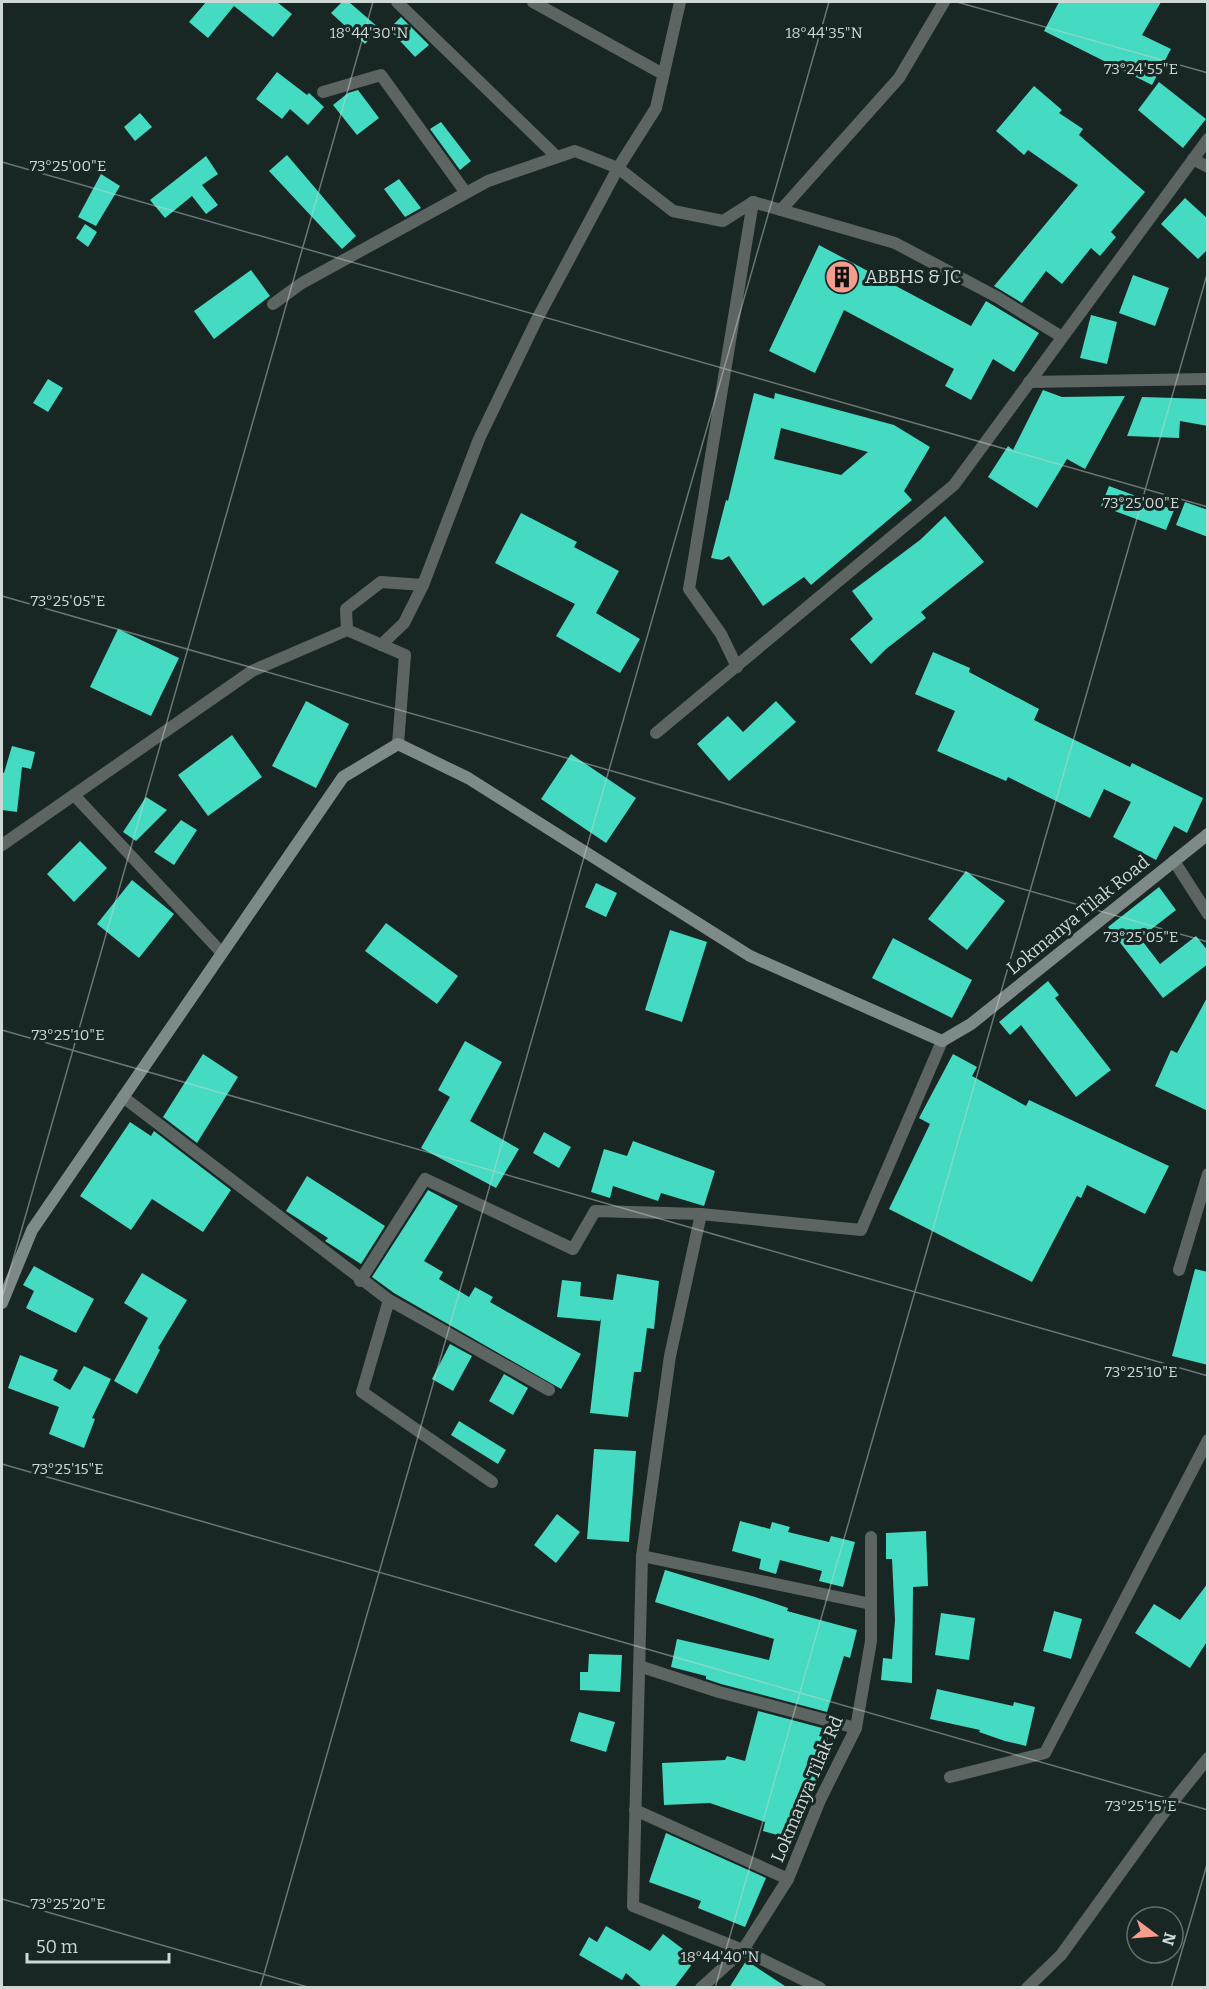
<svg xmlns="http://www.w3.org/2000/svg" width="1209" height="1989" font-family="Bitter,serif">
	<rect width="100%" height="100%" fill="#182724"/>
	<g fill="#44dbc2" fill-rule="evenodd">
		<path d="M206,2h71l15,12 -19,23 -39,-31 -26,32 -19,-16z"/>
		<path d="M342,2h7l30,26 -14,16 -34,-31z"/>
		<path d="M1059,2h102l-19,33 29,14 -19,36 -108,-54z"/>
		<path d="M401,17l28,28 -14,12 -26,-28z"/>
		<path d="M277,72l30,23 2,-2 15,14 -16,18 -18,-16 -8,10 -26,-20z"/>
		<path d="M1159,82l47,37 -23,29 -45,-38z"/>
		<path d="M1034,86l28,24 -3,3 24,16 -4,6 66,57 -34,40 5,5 -16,19 -9,-8 -29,36 -16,-13 -24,32 -28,-17 84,-101 -50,-35 -4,5 -28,-24z"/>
		<path d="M358,90l21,28 -22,17 -24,-30 15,-12z"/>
		<path d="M140,113l12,14 -17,14 -11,-14z"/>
		<path d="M441,122l30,39 -11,9 -30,-41z"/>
		<path d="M287,155l69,81 -14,13 -73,-78z"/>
		<path d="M206,156l12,18 -16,11 16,20 -12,9 -14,-18 -27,22 -15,-18z"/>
		<path d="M101,174l19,12 -24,40 -18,-9z"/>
		<path d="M399,179l22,29 -16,9 -21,-28z"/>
		<path d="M1185,198l23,21v30l-10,10 -37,-35z"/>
		<path d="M85,224l12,8 -9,15 -12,-9z"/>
		<path d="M819,245l152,81 15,-25 53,32 -25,39 -21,-13 -22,41 -26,-14 9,-17 -110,-59 -29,63 -46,-22z"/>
		<path d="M251,270l19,26 -56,43 -20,-28z"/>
		<path d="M1133,275l36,13 -14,38 -36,-13z"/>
		<path d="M1091,315l26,7 -10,42 -27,-6z"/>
		<path d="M48,379l15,9 -15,24 -15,-9z"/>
		<path d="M1043,390l19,7 63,-1 -40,73 -18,-10 -30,49 -49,-31 20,-31 5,4z"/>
		<path d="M754,393l20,6 1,-6 119,32 36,22 -26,44 8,9 -101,85 -7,-8 -41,29 -34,-50 -7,4 -11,-2 15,-58 2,1zM781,428l87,24 -27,23 -67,-16z"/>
		<path d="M1142,397l66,2v27l-28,-5 -1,17 -52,-2z"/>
		<path d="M1109,486l65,24 -8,20 -65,-24z"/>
		<path d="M1185,502l23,8v27l-32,-12z"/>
		<path d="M521,513l56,29 -3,5 45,24 -23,42 44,26 -20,34 -64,-37 19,-32 -80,-41z"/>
		<path d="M945,516l39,46 -63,50 5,6 -40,31 -15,15 -21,-25 23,-20 -21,-28 68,-51z"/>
		<path d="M118,629l61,29 -28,58 -61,-29z"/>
		<path d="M933,652l37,16 -1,4 70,37 -5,11 96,47 2,-4 71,35 -16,35 -13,-7 -18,34 -43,-23 18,-35 -27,-13 -14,29 -82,-41 -2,4 -69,-30 18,-40 -40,-17z"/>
		<path d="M306,701l43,23 -33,64 -44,-22z"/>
		<path d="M776,701l20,21 -67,59 -32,-37 31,-28 15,16z"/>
		<path d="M232,735l30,42 -54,39 -30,-41z"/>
		<path d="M12,746l23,6 -4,17 -9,-2 -5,45 -15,-2v-38l2,1z"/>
		<path d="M571,754l65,44 -30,45 -65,-44z"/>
		<path d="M146,797l21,13 -31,31 -13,-9z"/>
		<path d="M181,820l16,10 -23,35 -20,-13z"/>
		<path d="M80,841l27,27 -33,34 -27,-28z"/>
		<path d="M966,871l39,30 -38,49 -39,-31z"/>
		<path d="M132,880l42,34 -35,44 -42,-34z"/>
		<path d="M596,883l21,10 -11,24 -21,-10z"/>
		<path d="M1159,887l17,23 -36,28 20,26 36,-28 12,15v13l-45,34 -55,-71z"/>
		<path d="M386,923l72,53 -21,28 -72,-53z"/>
		<path d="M670,930l37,12 -25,80 -37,-12z"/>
		<path d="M893,938l79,42 -20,38 -80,-40z"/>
		<path d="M1048,981l11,14 -4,3 56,72 -35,27 -55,-72 -11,10 -11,-13z"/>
		<path d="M1208,996v115l-53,-25 16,-36 6,3z"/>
		<path d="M465,1041l37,21 -32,59 49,28 -23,39 -75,-40 29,-51 -12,-7z"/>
		<path d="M203,1054l35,23 -41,66 -34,-26z"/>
		<path d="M953,1054l24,13 -5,9 54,30 3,-6 140,66 -24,48 -58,-29 -6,13 -4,-2 -45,86 -143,-73 41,-85 -11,-6z"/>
		<path d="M130,1122l21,14 3,-5 77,59 -28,42 -51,-33 -21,31 -51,-34z"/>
		<path d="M544,1132l27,15 -12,21 -26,-15z"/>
		<path d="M633,1141l82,30 -11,35 -43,-13 -3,8 -45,-15 -3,12 -19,-6 13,-43 23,7z"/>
		<path d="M307,1176l78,50 -24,38 -36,-23 3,-3 -42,-27z"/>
		<path d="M428,1190l30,16 -34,55 19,11 -4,7 30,18 6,-10 18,10 -3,5 91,52 -20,35 -167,-96 -22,-16z"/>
		<path d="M34,1266l60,33 -18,34 -50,-25 8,-17 -11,-6z"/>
		<path d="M1195,1269l13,3v93l-36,-9z"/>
		<path d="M142,1273l45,27 -29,48 2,2 -23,44 -23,-13 34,-63 -24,-15z"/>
		<path d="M617,1274l42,7 -5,48 -7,-1 -6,44h-7l-6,45 -38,-4 11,-94 -1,2 -43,-4 5,-37 19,2 -1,14 33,4z"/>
		<path d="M450,1344l22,12 -19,35 -21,-12z"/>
		<path d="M20,1355l38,15 -5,10 17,10 14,-24 27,13 -19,39 3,1 -11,29 -35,-14 10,-27 -51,-19z"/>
		<path d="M504,1374l24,14 -15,27 -24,-14z"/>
		<path d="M459,1421l47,29 -8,14 -47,-29z"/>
		<path d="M594,1449l42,2 -7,91 -42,-3z"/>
		<path d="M557,1514l23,18 -24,31 -22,-18z"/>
		<path d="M740,1521l30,8 2,-7 18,5 -2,5 41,10 2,-6 24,6 -12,45 -24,-6 3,-10 -42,-11 -4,14 -17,-5 2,-10 -29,-8z"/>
		<path d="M926,1531l2,55 -15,1 -1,96 -31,-3 2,-22 9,1 3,-39 -3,-61h-6v-26z"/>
		<path d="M665,1570l90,27 33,11 -1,3 70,19 -7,28 -6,-2 -17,56 -106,-28 -15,-5v-3l-35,-9 6,-28 92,21 5,-21 -119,-37z"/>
		<path d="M1208,1583v57l-18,28 -55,-35 19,-29 26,16z"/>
		<path d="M1054,1611l28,8 -11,40 -28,-8z"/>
		<path d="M941,1613l34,5 -6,42 -34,-5z"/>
		<path d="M589,1654l33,1 -2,37 -40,-2v-18h8z"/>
		<path d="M937,1689l76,17 1,-4 21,5 -9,39 -21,-5 -26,-9 1,-2 -50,-11z"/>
		<path d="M758,1711l64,17 -3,8 9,2 -17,62 -16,40 -32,-9 2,-9 -55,-19 -46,2 -2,-42 63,-3 2,-4 18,5z"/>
		<path d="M579,1712l36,10 -9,30 -36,-11z"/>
		<path d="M666,1833l100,45 -21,49 -47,-19 3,-7 -52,-19z"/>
		<path d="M606,1926l44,25 13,-17 33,25 -22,29h-31l-17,-15 -4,7 -43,-25 10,-18 8,5z"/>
		<path d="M746,1961l4,2 38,25h-59z"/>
	</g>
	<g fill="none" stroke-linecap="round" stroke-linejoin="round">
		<g stroke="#5d6563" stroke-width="12">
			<path d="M397,2l158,153"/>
			<path d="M533,2l130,72"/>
			<path d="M680,2l-24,106 -38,60 55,43 50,10 30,-19 142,41 102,54 65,40"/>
			<path d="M323,92l58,-17 85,118"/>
			<path d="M1193,159l15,8"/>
			<path d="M781,210l118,-132 45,-76"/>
			<path d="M273,304l29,-21 186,-102 87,-30 43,17 -82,153 -57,118 -56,146 -42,-3 -35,27 1,21"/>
			<path d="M1029,382l179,-3"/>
			<path d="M381,645l23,-22 19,-38"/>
			<path d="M737,667l-16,-33 -32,-45 64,-387"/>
			<path d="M656,733l298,-248 254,-346"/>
			<path d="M74,795l148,158"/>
			<path d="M2,845l250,-174 95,-41 58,25 -7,89"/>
			<path d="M1174,861l34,53"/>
			<path d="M123,1097l266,203 160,90"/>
			<path d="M701,1214l-31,142 -28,200 -9,350 110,44 77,38"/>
			<path d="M1179,1270l29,-96"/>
			<path d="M360,1281l65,-102 148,70 22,-38 106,3 160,16 81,-189"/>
			<path d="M389,1300l-27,92 130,90"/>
			<path d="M642,1556l229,48"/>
			<path d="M639,1666l80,26 137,36"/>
			<path d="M950,1777l95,-24 163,-313"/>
			<path d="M635,1810l153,69"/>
			<path d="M701,1988l42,-38 45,-71 32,-79 36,-72 15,-87v-104"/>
			<path d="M1027,1988l34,-33 102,-141 45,-56"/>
		</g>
		<path stroke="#7e8a87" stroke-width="12" d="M2,1303l30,-73 311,-453 55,-33 70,34 282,178 192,85 29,-17 237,-190"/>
	</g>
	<path fill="none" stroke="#ced8d5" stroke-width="1.5" stroke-opacity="0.45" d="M957,2l251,71M2,162l1206,345M2,596l1206,346M2,1030l1206,346M2,1298l371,-1296M2,1464l1206,346M2,1899l309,89M260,1988l569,-1986M715,1988l493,-1717M1171,1988l37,-127"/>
	<defs>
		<symbol id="building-disc" viewBox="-11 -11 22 22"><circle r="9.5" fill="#f59d8f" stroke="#182724"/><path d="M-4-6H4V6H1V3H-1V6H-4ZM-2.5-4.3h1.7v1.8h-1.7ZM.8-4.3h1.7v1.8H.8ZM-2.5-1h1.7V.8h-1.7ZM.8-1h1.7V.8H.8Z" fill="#111"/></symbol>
	</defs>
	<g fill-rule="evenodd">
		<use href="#building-disc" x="823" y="258" width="38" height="38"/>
	</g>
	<g text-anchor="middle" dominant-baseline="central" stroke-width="6" stroke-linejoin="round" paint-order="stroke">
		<g font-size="18" fill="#ced8d5" stroke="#182724" text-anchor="start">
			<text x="865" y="277">ABBHS &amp; JC</text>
		</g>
		<g font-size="18" fill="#ced8d5" stroke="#182724">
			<text transform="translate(1078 915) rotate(-39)">Lokmanya Tilak Road</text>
			<text transform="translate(807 1789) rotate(-67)">Lokmanya Tilak Rd</text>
		</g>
	</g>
	<g font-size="15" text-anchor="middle" fill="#ced8d5" stroke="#182724" stroke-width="6" stroke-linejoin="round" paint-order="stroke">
		<text x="369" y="38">18°44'30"N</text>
		<text x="824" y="38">18°44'35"N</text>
		<text x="1141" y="74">73°24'55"E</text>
		<text x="68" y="171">73°25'00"E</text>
		<text x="1141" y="508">73°25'00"E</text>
		<text x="68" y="606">73°25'05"E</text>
		<text x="1141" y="942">73°25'05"E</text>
		<text x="68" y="1040">73°25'10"E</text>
		<text x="1141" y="1377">73°25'10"E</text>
		<text x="68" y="1474">73°25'15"E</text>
		<text x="1141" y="1811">73°25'15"E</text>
		<text x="68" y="1909">73°25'20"E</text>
		<text x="720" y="1962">18°44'40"N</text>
	</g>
	<rect width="1209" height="1989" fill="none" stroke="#ced8d5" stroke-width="6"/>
	<g transform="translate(1155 1935) rotate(106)"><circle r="28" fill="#182724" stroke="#616e6b" stroke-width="1.5"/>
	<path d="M0-4.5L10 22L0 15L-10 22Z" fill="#f59d8f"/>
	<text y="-9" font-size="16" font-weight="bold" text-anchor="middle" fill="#ced8d5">N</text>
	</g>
	<path d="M27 1953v9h142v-9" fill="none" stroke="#ced8d5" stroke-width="3"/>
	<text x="36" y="1953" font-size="18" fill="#ced8d5" stroke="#182724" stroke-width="4.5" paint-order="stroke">50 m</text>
</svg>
